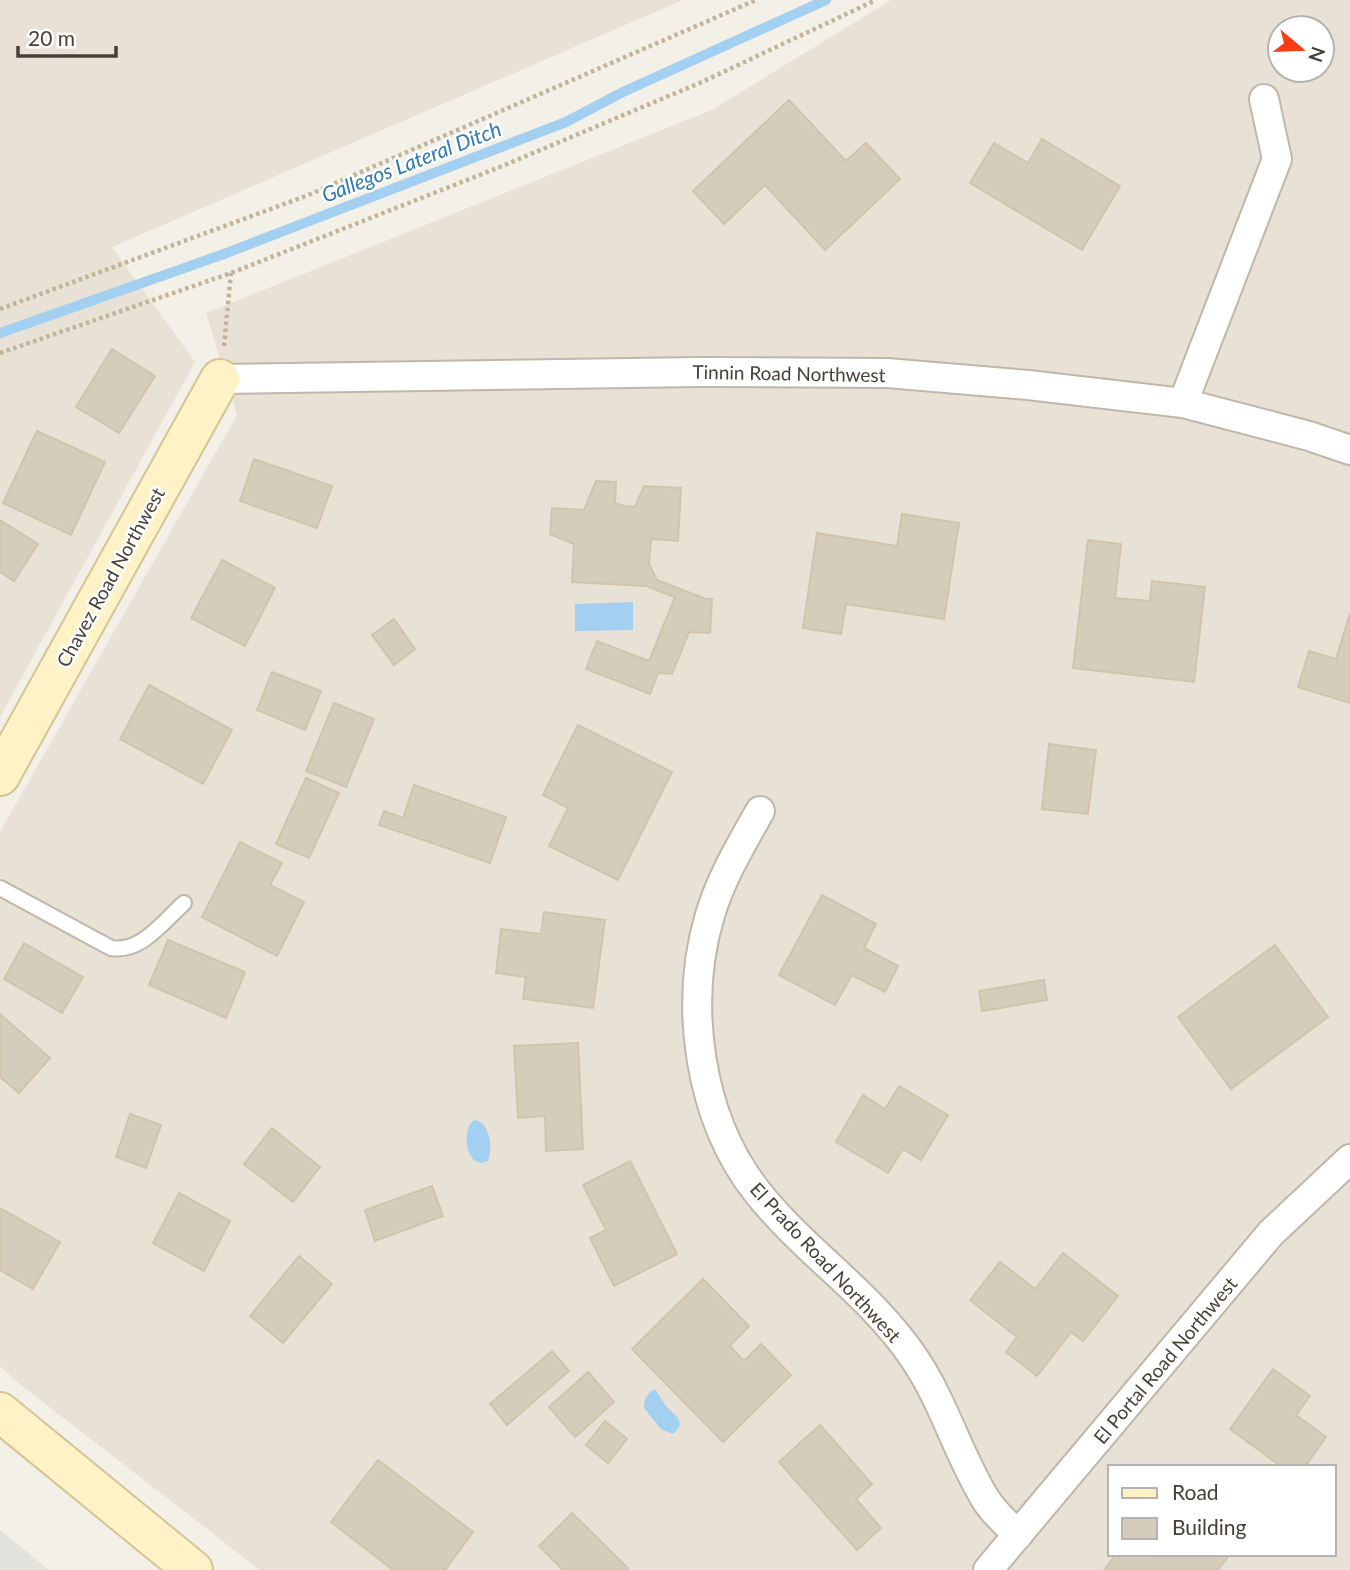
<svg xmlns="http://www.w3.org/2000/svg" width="1350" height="1570" font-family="Lato,sans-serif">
	<rect width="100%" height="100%" fill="#f3f0e7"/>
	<g fill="#e7e2d5" fill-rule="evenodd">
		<path d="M0,0h683l-571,247 83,115 -195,355z"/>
		<path d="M891,0h459v1570h-1090l-243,-188 -17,-16v-534l237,-417 -31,-102 506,-203zM1280,28h42v42h-42zM1110,1467h224v87h-224z"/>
	</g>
	<path fill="#e4e2df" d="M0,1530l49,40h-49z"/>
	<g fill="#a3cff0">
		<path d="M633,602v28l-58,1v-27z"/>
		<path d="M474,1120c16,1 19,28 14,41 -23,11 -27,-33 -14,-41z"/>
		<path d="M656,1390c3,5 6,11 10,16 9,10 22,16 7,28l-12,-5 -17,-21 1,-9 6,-8z"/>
	</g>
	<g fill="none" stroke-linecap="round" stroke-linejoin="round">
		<path stroke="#a3cff0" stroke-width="10" d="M0,333l224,-79 342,-132 57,-30 203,-92"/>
	</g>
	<g fill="#d5ccbc" stroke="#d0c4af" stroke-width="2">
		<path d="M789,100l57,61 20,-18 34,36 -75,71 -60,-65 -41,39 -31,-33z"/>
		<path d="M1042,139l78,47 -38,64 -112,-67 24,-40 34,20z"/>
		<path d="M112,349l43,27 -36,57 -43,-26z"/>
		<path d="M37,431l68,31 -34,73 -68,-32z"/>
		<path d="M254,459l78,27 -15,42 -77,-27z"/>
		<path d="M596,481l20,1 -1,21 9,3 11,1 9,-21 37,2 -3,53 -27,-2 -2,25 8,16 49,19h6l-2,34 -21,-1 -17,42 -14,-1 -8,21 -64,-25 11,-28 52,20 26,-64 -29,-11 -74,-4 2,-38 -24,-10 2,-26 32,2z"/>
		<path d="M902,514l57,9 -15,96 -98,-15 -5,30 -38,-6 14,-95 80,13z"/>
		<path d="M0,520l38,24 -24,37 -14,-9z"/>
		<path d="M1088,540l33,4 -6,54 35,3 2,-20 53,6 -11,95 -121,-14z"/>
		<path d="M222,560l53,28 -30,58 -54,-28z"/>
		<path d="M1350,613v90l-52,-16 11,-36 27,8z"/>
		<path d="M394,619l21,30 -21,16 -22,-30z"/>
		<path d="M272,672l49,19 -16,39 -48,-20z"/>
		<path d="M149,685l83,45 -29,54 -83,-45z"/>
		<path d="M334,703l40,16 -28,68 -40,-16z"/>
		<path d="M578,725l94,47 -54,108 -69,-34 19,-38 -25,-13z"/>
		<path d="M1049,744l47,6 -8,64 -46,-5z"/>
		<path d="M306,778l33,15 -30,65 -33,-14z"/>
		<path d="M414,785l92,32 -16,46 -111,-38 5,-14 19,7z"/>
		<path d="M240,842l42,21 -12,22 34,17 -27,54 -75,-39z"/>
		<path d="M822,895l54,29 -12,24 34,18 -13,26 -33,-17 -17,30 -56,-30z"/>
		<path d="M544,912l61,8 -12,88 -70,-9 3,-22 -30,-4 5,-44 40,5z"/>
		<path d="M168,940l77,32 -19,46 -77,-33z"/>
		<path d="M24,943l59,34 -21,36 -58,-34z"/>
		<path d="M1275,945l53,72 -97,72 -53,-72z"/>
		<path d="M1044,980l3,20 -65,11 -3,-20z"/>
		<path d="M0,1014l50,44 -31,35 -19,-16z"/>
		<path d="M578,1043l5,106 -37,2 -1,-35 -27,2 -4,-72z"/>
		<path d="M899,1086l49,29 -27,45 -18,-11 -15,24 -52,-31 27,-47 22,14z"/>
		<path d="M130,1114l31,11 -15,43 -30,-11z"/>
		<path d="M272,1128l48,39 -27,35 -49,-38z"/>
		<path d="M630,1161l47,93 -63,32 -24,-48 16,-8 -23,-45z"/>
		<path d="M432,1186l11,30 -68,25 -10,-31z"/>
		<path d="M179,1193l51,28 -26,50 -51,-28z"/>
		<path d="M0,1208l60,34 -27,47 -33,-19z"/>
		<path d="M1063,1253l55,43 -35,45 -12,-9 -34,44 -31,-24 11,-15 -47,-37 30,-38 35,27z"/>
		<path d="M299,1256l33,28 -49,59 -33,-27z"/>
		<path d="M703,1279l46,47 -19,20 14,15 17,-17 30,31 -68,67 -91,-93z"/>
		<path d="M552,1351l17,20 -62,54 -17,-21z"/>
		<path d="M1273,1369l37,27 -14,19 30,22 -21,30h-23l-52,-38z"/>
		<path d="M588,1372l26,30 -39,35 -26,-30z"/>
		<path d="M605,1421l22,18 -19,24 -22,-18z"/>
		<path d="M820,1425l52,59 -16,15 25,29 -24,22 -78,-88z"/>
		<path d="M378,1460l95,72 -28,38h-52l-62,-48z"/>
		<path d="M572,1513l56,55 -2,2h-63l-24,-24z"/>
		<path d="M1116,1554h114l-12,16h-114z"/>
	</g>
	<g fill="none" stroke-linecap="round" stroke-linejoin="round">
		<defs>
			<path id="lane" d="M0,888l111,60c30,5 52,-26 73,-45"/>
			<g id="street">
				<path d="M220,379l479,-7 188,1 141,12 155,18 126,33 41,14"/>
				<path d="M1183,403l94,-244 -13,-60"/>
				<path d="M760,811c-19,34 -39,67 -50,104 -27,90 -11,204 48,278 47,59 114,102 156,165 30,44 44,97 72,142 8,13 21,24 32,35"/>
				<path d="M988,1570l283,-337 79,-74"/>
			</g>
			<g id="secondary">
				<path d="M0,776l220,-397"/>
				<path d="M0,1412l193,158"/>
			</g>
		</defs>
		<use href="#lane" stroke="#bfb8a9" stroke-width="18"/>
		<use href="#street" stroke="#bfb8a9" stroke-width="32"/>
		<use href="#secondary" stroke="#d4c497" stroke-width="42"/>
		<g stroke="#c1b49a" stroke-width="4.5" stroke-dasharray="3.5 3.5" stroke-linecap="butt">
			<path d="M0,309l306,-113 450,-196"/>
			<path d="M224,346l7,-73"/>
			<path d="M0,353l231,-80 269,-106 202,-85 174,-82"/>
		</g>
		<use href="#lane" stroke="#fff" stroke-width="14"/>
		<use href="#street" stroke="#fff" stroke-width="28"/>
		<use href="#secondary" stroke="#fff2c6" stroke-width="38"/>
	</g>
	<g text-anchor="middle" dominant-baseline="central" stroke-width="5" stroke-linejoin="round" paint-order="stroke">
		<g font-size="19" fill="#464036" stroke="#fff">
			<text transform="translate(789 373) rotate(1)">Tinnin Road Northwest</text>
			<text transform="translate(110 577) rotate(-61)">Chavez Road Northwest</text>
			<text transform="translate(826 1262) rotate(47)">El Prado Road Northwest</text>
			<text transform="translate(1165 1360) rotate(-50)">El Portal Road Northwest</text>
		</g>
		<g font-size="21" font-style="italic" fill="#2e78b3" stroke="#fff">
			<text transform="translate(411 161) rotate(-21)">Gallegos Lateral Ditch</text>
		</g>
	</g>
	<rect x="1108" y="1465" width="228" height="91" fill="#ffffff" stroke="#b5b3af" stroke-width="2"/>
	<rect x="1122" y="1488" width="35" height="10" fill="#fff2c6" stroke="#b5b3af" stroke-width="2"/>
	<text x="1172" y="1500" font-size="21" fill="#464036">Road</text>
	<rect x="1122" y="1518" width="35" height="21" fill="#d5ccbc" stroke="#b5b3af" stroke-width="2"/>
	<text x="1172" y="1535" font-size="21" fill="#464036">Building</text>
	<g transform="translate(1301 49) rotate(109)"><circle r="33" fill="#ffffff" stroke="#b5b3af" stroke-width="2"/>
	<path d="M0-5L12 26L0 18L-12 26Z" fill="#fa3d17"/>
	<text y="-10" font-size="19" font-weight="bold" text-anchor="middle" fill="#464036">N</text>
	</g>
	<path d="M18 46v10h98v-10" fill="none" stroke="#464036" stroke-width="3.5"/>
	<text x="28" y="46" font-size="21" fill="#464036" stroke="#ffffff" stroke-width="5" paint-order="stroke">20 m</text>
</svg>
